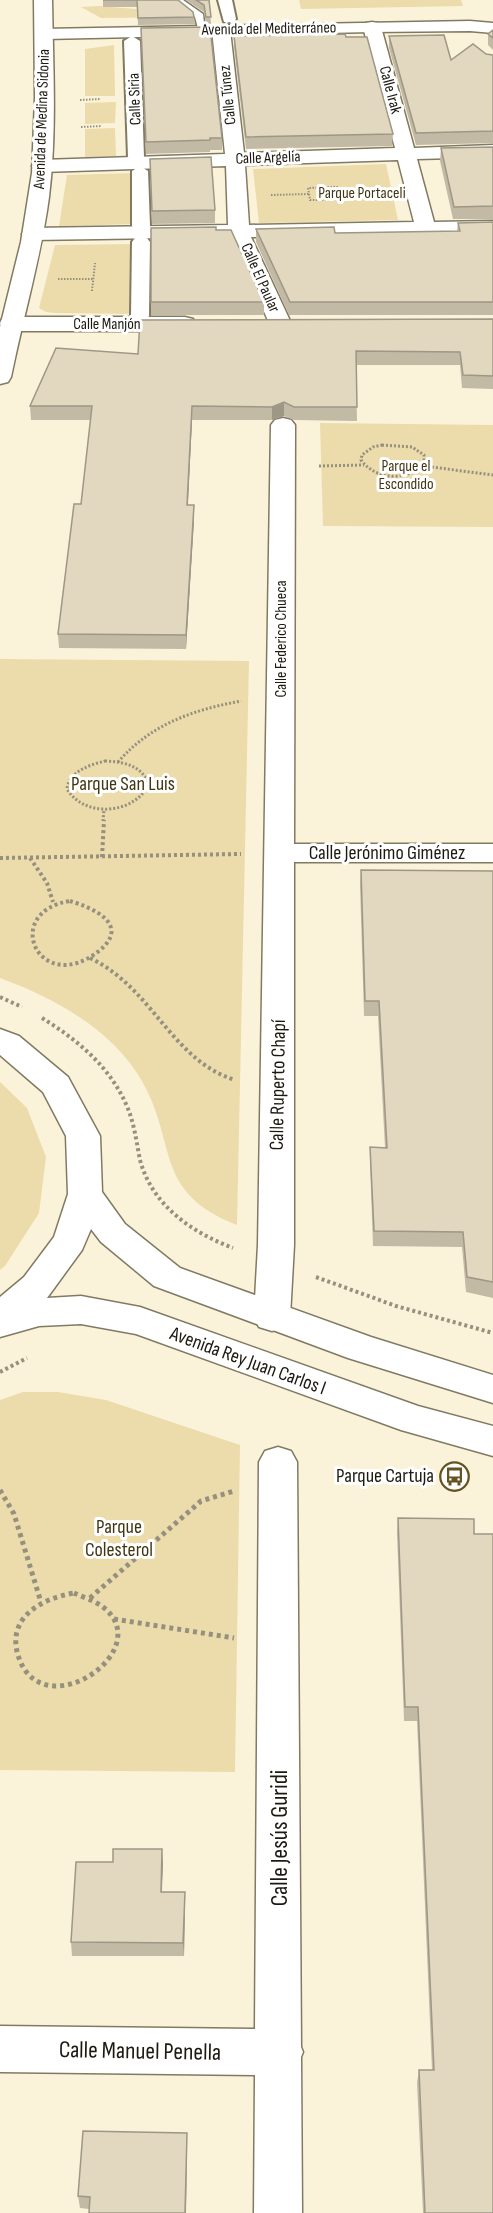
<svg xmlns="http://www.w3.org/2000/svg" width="493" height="2213" font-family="'Sofia Sans Condensed',sans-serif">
	<rect width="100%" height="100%" fill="#fbf3d9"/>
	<g fill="#ecdbab">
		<path d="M299,0h162l2,6 -162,3z"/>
		<path d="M98,6l51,4 33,7 -81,1 -20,-11z"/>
		<path d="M114,45l1,51h-30v-47z"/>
		<path d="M116,102l-1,21 -30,1v-21z"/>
		<path d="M115,128l1,28 -31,1v-28z"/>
		<path d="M386,164l12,56 -139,3 -6,-54z"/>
		<path d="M137,173l1,51 -79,2 8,-51z"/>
		<path d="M138,244l-2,70 -81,-1 -9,-1 -7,-4 16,-63z"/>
		<path d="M320,423l173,2v102l-170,-1z"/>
		<path d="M0,659l249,2 -12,564c-84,-33 -59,-80 -95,-144 -30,-52 -88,-83 -142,-103z"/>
		<path d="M0,1082l27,26 19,49 -7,56 -34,53 -5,4z"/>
		<path d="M23,1392h35l48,8 134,45 -5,327 -235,-2v-370z"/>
	</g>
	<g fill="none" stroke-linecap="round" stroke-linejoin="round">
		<defs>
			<path id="service" d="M172,0h11l20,14 2,18h-6l-4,-15z"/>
			<g id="pedestrian">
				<path d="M218,0h14l4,19 -2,3h-10z"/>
				<path d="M132,36l8,5 4,116 -8,5 -8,-5 -4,-116z"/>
				<path d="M140,166l8,5 2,55 -3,4h-12l-3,-4v-55z"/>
				<path d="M141,237l6,1 3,4 -1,74 -2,4h-14l-2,-4 1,-74 3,-4z"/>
			</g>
			<g id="minor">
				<path d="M372,22l6,1 3,4 33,121 79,-3v12l-76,2 17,63 59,-1v12l-242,4 41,88 -3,5 -8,2 -8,-2 -3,-5 -39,-88 -199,3 -7,-2 -3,-4 3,-4 7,-2 196,-3 -2,-59 -184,6 -7,-2 -3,-4 3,-4 7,-2 183,-6 -13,-124 3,-4h12l3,4 14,123 151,-5 -32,-121 3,-4zM398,160l16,62 -165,3 -4,-60z"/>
				<path d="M10,317h175l8,2 3,5 -3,5 -8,2h-175l-8,-2 -2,-6 2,-4z"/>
				<path d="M283,418l8,2 4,5 -1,419h199v18h-199v383l-4,72 -5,10 -13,4 -13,-4 -5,-10 4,-72 13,-820 4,-5z"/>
				<path d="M278,1447l13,4 6,11 4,585 2,5 -2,5 1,156h-48l1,-138 -255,-3v-46l255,3 4,-567 6,-11z"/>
			</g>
			<path id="tertiary" d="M470,21l23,2v10l-23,-2 -98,1 -328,7 -6,-1 -3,-4 3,-4 6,-1z"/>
			<g id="primary">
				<path d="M34,0h18c1,66 5,132 -3,197 -8,61 -26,120 -38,180l-3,5 -8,2v-57l21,-85 11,-69 3,-75z"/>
				<path d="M0,1029l19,7 49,41 32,59 2,56 23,32 55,44 191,69 122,38v28l-145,-45 -194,-72 -53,-44 -10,-13 -9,21 -35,48 34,-2 59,11 278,99 75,20v30l-92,-26 -265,-96 -55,-10 -42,2 -39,11v-40l24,-20 30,-40 14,-43 -2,-58 -23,-44 -43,-37z"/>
			</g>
		</defs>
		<use href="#service" stroke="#817a63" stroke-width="3"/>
		<use href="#pedestrian" stroke="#817a63" stroke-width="4"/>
		<use href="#minor" stroke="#817a63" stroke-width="3"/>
		<use href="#tertiary" stroke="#817a63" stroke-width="3"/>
		<use href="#primary" stroke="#817a63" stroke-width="3"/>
		<g stroke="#96907e" stroke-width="2" stroke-dasharray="1.5 1.5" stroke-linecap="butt">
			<path d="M80,100l21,-1"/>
			<path d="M81,127l21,-1"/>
			<path d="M337,187l3,13h-30l-2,-12z"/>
			<path d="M338,193l42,-1"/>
			<path d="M271,195l38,-1"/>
			<path d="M58,279h35"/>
			<path d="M92,291l3,-28"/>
		</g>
		<g stroke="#96907e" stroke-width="3" stroke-dasharray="2 2" stroke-linecap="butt">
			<path d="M382,445l30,2 12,8v11c-20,14 -47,15 -63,-6l1,-5 11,-8z"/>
			<path d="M319,466l45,-1"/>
			<path d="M424,466l69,9"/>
			<path d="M105,761c19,1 36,4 44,23 -14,30 -64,35 -82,5 2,-18 23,-24 38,-28z"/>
			<path d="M118,762c33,-38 75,-52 123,-61"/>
			<path d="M103,821l1,-12"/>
		</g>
		<g stroke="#96907e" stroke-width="4" stroke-dasharray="3 3" stroke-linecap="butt">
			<path d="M102,857l2,-37"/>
			<path d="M0,858l241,-4"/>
			<path d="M30,858l17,25 6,19"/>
			<path d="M70,901c24,7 61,24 29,50 -60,47 -99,-39 -29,-50z"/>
			<path d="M90,958c63,30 81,102 145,122"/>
			<path d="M0,997l22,10"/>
			<path d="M42,1018c34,21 66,47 83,84 9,18 11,38 15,58 12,45 51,72 93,88"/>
			<path d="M316,1277l80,29 97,27"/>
			<path d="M0,1372l27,-14"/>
		</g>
		<g stroke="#96907e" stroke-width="5" stroke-dasharray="4 4" stroke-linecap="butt">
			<path d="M0,1490l14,24 26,85"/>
			<path d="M74,1593c9,4 21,8 29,14 54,42 -54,117 -82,56 -19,-42 17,-64 53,-70z"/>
			<path d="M90,1598l111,-97 33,-10"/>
			<path d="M114,1619l120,19"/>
		</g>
		<use href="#service" fill="#fff" fill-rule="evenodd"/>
		<use href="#pedestrian" fill="#fff" fill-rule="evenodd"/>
		<use href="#minor" fill="#fff" fill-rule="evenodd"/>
		<use href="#tertiary" fill="#fff" fill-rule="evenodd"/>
		<use href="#primary" fill="#fff" fill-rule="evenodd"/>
	</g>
	<g fill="#c2baa4">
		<path d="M103,0h75l16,17 1,7 -57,1 -1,-18h-34z"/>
		<path d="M186,0h23l2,24h-5l-2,-12z"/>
		<path d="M141,28l81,110v12h-12v2l-64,2z"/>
		<path d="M493,30v20l-5,-5v-11z"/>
		<path d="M234,36l112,1 47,97 -1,12 -146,3 -12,-101z"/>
		<path d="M389,36l62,24 35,-6 7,1v88l-77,2 -27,-97z"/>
		<path d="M493,147v72h-40l-13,-58 1,-13z"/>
		<path d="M150,159l65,51v13l-63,1z"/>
		<path d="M493,222v93h-204l-33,-73v-13l79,4 122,-2 1,-8z"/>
		<path d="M216,230l48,72v13h-113v-13z"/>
		<path d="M493,319v70l-31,-1 -2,-23h-104l1,56 -63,-1 -10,-4 -12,4h-80l-4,85 6,15 -8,129 -127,-1 -1,-14 23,-130 10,-84h-60l-1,-14 108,-52z"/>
		<path d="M361,870l132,1v427l-27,-6 -4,-45 -89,-1 -3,-84v-15l15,1 -7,-132h-14l-4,-131z"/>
		<path d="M398,1518l95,695h-70l-6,-130 2,-13h13l-15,-349h-13l-7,-188z"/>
		<path d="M163,1863l-1,29 23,14 -1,50h-112l-1,-14z"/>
		<path d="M187,2146l-1,67h-97v-4l-9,-1 -2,-12z"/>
	</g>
	<g fill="#9e9786">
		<path d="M284,402v14l-12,4v-13z"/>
		<path d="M192,406v14l-5,99v-14z"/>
		<path d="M194,505v15l-8,129v-14z"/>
		<path d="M162,1849l1,14 -2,42v-13z"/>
		<path d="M185,1892v14l-1,50 -1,-13z"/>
		<path d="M187,2133l-1,80h-1z"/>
	</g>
	<g fill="#e1d8bf" stroke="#9e9786" stroke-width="1.5">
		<path d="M103,0h75l15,12 1,5 -56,1 -1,-18z"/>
		<path d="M196,0h13l2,17h-5l-2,-12z"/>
		<path d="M210,27l12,111h-12v2l-64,2 -5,-114z"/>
		<path d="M493,30v8l-5,-4z"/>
		<path d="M345,34l1,3h21l26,97 -147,3 -12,-101z"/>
		<path d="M444,35l7,25 22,-16 13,10 7,1v76l-77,2 -27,-97z"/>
		<path d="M493,147v59l-39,1 -13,-59z"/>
		<path d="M211,157l4,53 -63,1 -2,-52z"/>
		<path d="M493,222v80h-203l-34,-73 78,-2 1,6 125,-2 -2,-8z"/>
		<path d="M216,227v3h15l33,72h-113v-74z"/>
		<path d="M493,319v57l-30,-1 -3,-23 -104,-1 1,56h-63l-10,-5 -12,5 -80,-1 -5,99h7l-8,130 -128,-1 16,-130h7l11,-98h-62l26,-58 82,6 2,-34z"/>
		<path d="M361,870l132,1v411l-26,-5 -4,-45 -89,-1 -4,-84 17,1 -8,-147h-14z"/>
		<path d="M398,1518l76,1v15h19v679h-68l-6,-143h15l-16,-363h-13z"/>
		<path d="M113,1849h49l-1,43h24l-2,51 -112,-1 5,-80h37z"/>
		<path d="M83,2131l104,2 -2,80h-96l1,-16 -12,-1z"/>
	</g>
	<defs>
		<symbol id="bus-ring" viewBox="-11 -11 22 22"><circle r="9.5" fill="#fff" stroke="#645421" stroke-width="1.5"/><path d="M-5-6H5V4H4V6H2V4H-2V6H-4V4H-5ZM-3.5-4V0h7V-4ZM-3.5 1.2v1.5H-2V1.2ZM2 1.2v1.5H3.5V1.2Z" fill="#645421"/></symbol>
	</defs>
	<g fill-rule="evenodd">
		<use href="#bus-ring" x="438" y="1460" width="33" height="33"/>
	</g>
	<g text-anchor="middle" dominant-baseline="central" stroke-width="6" stroke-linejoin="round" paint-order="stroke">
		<g font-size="16" fill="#1c1910" stroke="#fff">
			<text transform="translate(269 29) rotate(-1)">Avenida del Mediterráneo</text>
			<text transform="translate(390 90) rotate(75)">Calle Irak</text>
			<text transform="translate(228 95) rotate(-96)">Calle Túnez</text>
			<text transform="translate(135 99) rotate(-92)">Calle Siria</text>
			<text transform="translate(42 119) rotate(-88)">Avenida de Medina Sidonia</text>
			<text transform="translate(268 158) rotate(-2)">Calle Argelia</text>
			<text transform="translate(260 278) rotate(66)">Calle El Paular</text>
			<text x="107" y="324">Calle Manjón</text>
			<text transform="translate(281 639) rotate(-90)">Calle Federico Chueca</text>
		</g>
		<g font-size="16" fill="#413613" stroke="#fff">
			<text x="362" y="193">Parque Portaceli</text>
			<text x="406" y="466">Parque el<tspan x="406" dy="18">Escondido</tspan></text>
		</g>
		<g font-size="20" fill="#413613" stroke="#fff">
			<text x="123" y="784">Parque San Luis</text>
			<text x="119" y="1527">Parque<tspan x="119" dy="23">Colesterol</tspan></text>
		</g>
		<g font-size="20" fill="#1c1910" stroke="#fff">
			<text x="387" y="853">Calle Jerónimo Giménez</text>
			<text transform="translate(278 1085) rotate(-89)">Calle Ruperto Chapí</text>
			<text transform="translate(248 1361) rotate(20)">Avenida Rey Juan Carlos I</text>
		</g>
		<g font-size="20" fill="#1c1910" stroke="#fff" text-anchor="end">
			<text x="434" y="1476">Parque Cartuja</text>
		</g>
		<g font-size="24" fill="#1c1910" stroke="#fff">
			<text transform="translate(279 1838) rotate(-90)">Calle Jesús Guridi</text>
			<text transform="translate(140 2051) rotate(1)">Calle Manuel Penella</text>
		</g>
	</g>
</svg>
